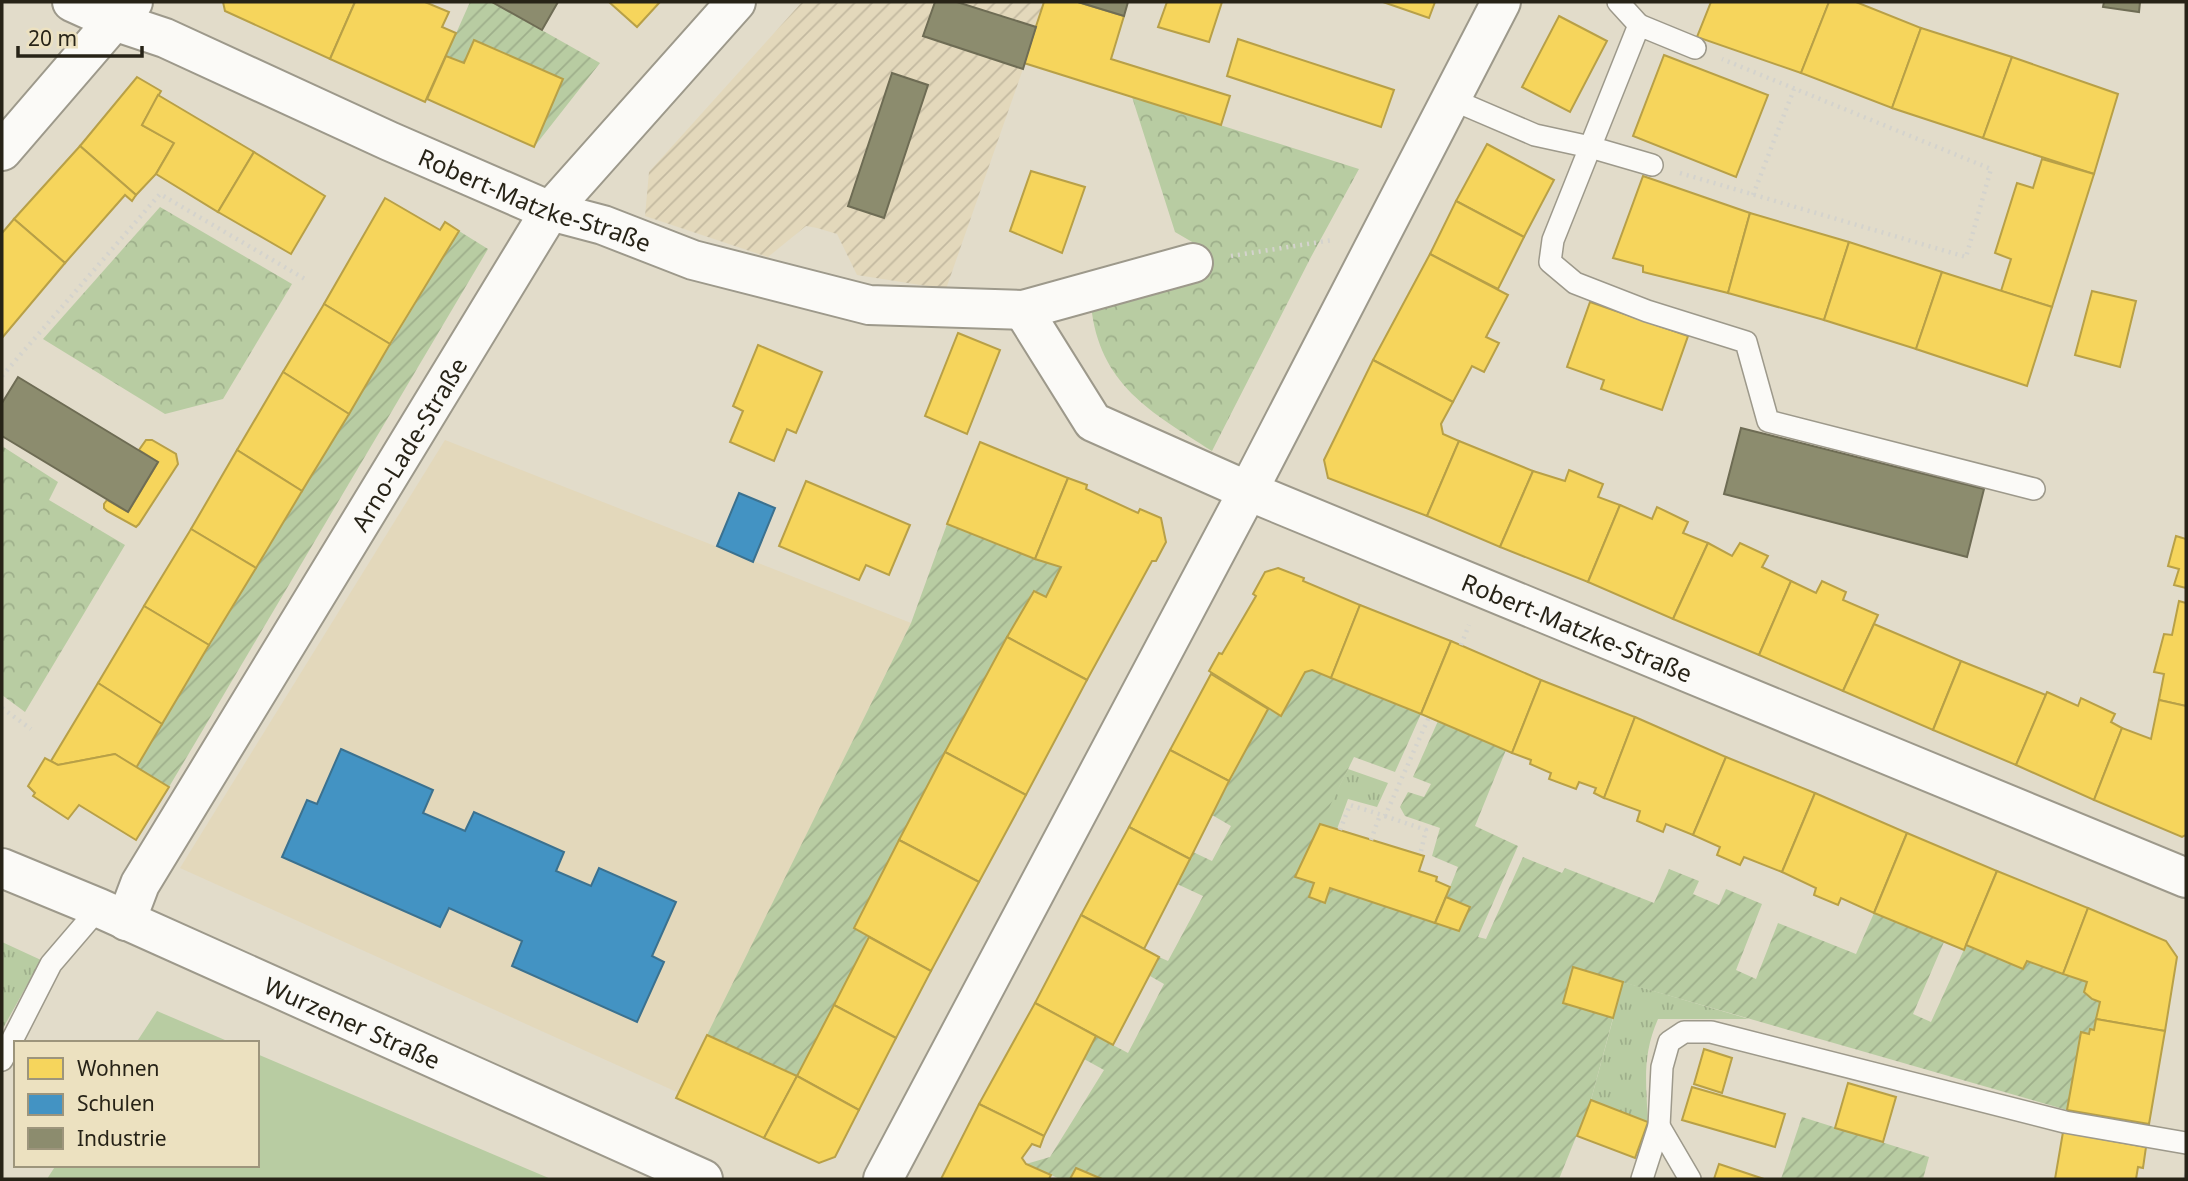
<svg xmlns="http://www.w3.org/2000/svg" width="2188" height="1181" font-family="'Noto Sans',sans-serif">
	<defs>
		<pattern id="industrial-furrows" width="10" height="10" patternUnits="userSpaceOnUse" patternTransform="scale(1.75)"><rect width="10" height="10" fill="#e3d8bb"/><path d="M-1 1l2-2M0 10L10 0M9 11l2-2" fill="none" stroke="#c3b9a0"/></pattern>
		<pattern id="grass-tufts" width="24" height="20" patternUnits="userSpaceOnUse" patternTransform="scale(1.75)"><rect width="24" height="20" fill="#b8cca2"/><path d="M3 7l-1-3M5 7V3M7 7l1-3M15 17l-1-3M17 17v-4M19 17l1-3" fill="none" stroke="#9eaf8b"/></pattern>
		<pattern id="forest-crowns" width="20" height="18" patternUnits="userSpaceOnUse" patternTransform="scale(1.75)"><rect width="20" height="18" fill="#b8cca2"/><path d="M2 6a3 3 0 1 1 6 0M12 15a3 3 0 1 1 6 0" fill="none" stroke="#9eaf8b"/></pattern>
		<pattern id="garden-furrows" width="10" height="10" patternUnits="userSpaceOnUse" patternTransform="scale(1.75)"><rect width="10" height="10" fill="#b8cca2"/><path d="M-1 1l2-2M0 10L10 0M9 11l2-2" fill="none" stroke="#9eaf8b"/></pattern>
	</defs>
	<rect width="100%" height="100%" fill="#e2dcca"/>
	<path fill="url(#industrial-furrows)" d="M802,2h242l-21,67 -77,220 -89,-14 -20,-41 -20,-6 -11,-2 -38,31 -123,-41 4,-44z"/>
	<path fill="#e3d8bb" d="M445,440l466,183 -232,470 -499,-225z"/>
	<g fill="url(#grass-tufts)">
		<path d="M1348,769l40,14 -11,24 -29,-8 -11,30 -17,-5z"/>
		<path d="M2,942l39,18 -39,70z"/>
		<path d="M1623,982l126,37h-91c-16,37 -12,63 -10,103l-57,-22z"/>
	</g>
	<g fill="url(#forest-crowns)">
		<path d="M1132,97l227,72 -48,88 -99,194c-61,-39 -113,-66 -121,-146l114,-27 -6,-32 -24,-14z"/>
		<path d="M160,207l132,77 -69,115 -58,15 -122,-75z"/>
		<path d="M2,446l56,36 -9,18 76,45 -100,167 -23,-17z"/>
	</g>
	<g fill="url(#garden-furrows)">
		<path d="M470,2h22l108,61 -66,84 28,-68 -88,-39 -10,23 -18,-7z"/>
		<path d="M459,231l29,18 -319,538 -33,-19z"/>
		<path d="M947,524l88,35 26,8 -15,30 -13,-6 -88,161 -91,175 15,10 -72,139 -90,-41 204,-412z"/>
		<path d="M1312,670l109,44 -26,58 -41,-15 -59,120 19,6 -5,14 16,6 5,-15 129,43 11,-24 -24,-10 12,-30 -26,-11 8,-28 -35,-12 -5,-9 8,-15 16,5 7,-13 -18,-7 25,-56 68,29 -31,76 43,20 -40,91 8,2 37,-82 39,16 3,-5 89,35 15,-34 30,12 -6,13 26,11 7,-16 36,15 -26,66 20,9 22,-56 78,31 18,-41 70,29 -31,72 18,8 35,-77 56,24 5,-8 60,21 -3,10 8,7 8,3 -6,28h-4l-1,4 -8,-1 -14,77 -494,-142 -9,35 49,15 -22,82 -32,79h-457l-25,-10 -7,10h-10l-34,-15 24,-7 54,-87 -20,-11 12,-23 32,17 36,-69 -14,-8 9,-19 9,4 35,-65 -26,-12 16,-32 19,9 19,-35 -19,-11 56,-106 13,7 24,-44z"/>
		<path d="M1802,1117l127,40 -6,22h-142z"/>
	</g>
	<g fill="#b8cca2">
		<path d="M157,1011l75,32h-96z"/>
		<path d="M257,1054l294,125h-504l9,-14h201z"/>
	</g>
	<g fill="#f6d55c" stroke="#b8a047" stroke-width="2">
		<path d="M223,2h132l-25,57 -105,-48z"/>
		<path d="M355,2h70l24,10 -7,15 14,6 -31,69 -95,-43z"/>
		<path d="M609,2h51l-23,25z"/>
		<path d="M1044,2h34l46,14 -13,43 119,37 -9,29 -197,-62z"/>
		<path d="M1167,2h55l-13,40 -51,-15z"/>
		<path d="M1383,2h52l-6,16z"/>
		<path d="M1711,2h118l-28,71 -104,-36z"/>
		<path d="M1829,2h27l65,26 -29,80 -91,-35z"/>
		<path d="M1559,16l48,25 -37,71 -48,-25z"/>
		<path d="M1921,28l91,29 -29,81 -91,-30z"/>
		<path d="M1238,39l156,51 -13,37 -154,-51z"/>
		<path d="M474,40l89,39 -29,68 -107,-48 19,-43 18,7z"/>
		<path d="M1664,55l104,40 -32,82 -103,-41z"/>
		<path d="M2012,57l106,37 -24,80 -111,-36z"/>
		<path d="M137,77l24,14 -19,34 32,18 -18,31 -20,21 -56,-49z"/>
		<path d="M158,95l96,57 -36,60 -62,-38 18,-31 -32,-18z"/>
		<path d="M1487,144l67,36 -30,57 -68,-36z"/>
		<path d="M80,146l56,49 -4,6 -7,-6 -60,68 -51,-44z"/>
		<path d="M254,152l71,44 -34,58 -73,-42z"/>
		<path d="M2042,159l52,15 -42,133 -51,-16 10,-32 -16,-6 22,-70 16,5z"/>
		<path d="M1031,171l54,16 -23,66 -52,-22z"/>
		<path d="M1643,176l107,37 -22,80 -85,-21v-6l-30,-8z"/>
		<path d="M385,198l55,32 5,-8 14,9 -69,113 -66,-40z"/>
		<path d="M1456,201l68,36 -26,52 -68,-35z"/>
		<path d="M1750,213l99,29 -25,78 -96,-27z"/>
		<path d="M14,219l51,44 -63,75v-105z"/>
		<path d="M1849,242l93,30 -26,77 -92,-29z"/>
		<path d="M1430,254l78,41 -22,42 13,6 -15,29 -12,-6 -19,36 -80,-42z"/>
		<path d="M1942,272l110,35 -25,79 -111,-37z"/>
		<path d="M2092,291l44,10 -16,66 -45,-12z"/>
		<path d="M1590,302l98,34 -26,74 -61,-21 3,-9 -37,-13z"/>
		<path d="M324,304l66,40 -41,70 -66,-42z"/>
		<path d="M958,333l42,17 -33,84 -42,-18z"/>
		<path d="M758,345l64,27 -26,61 -9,-4 -13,32 -44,-19 13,-31 -10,-5z"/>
		<path d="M1373,360l80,42 -12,22 2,10 16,7 -32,75 -99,-38 -4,-18z"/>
		<path d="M283,372l66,42 -47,77 -65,-41z"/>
		<path d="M146,440h6l24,14 2,10 -39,60 -3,3 -29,-16 -3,-3v-4l3,-4 21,12 30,-50 -19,-12z"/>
		<path d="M1459,441l74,30 -33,76 -73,-31z"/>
		<path d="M980,442l88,36 -33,81 -88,-35z"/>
		<path d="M237,450l65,41 -46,77 -65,-39z"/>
		<path d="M1569,470l34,14 -5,13 22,8 -32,77 -88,-35 33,-76 32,10z"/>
		<path d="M1068,478l19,7 -1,4 52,24 2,-4 21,9 5,24 -10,19h-4l-65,119 -80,-43 27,-46 12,6 15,-30 -26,-8z"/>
		<path d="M806,481l104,44 -21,50 -23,-10 -7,15 -80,-34z"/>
		<path d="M1620,505l32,14 5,-12 31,15 -5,11 25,10 -35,76 -85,-37z"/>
		<path d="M191,529l65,39 -47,77 -65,-39z"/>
		<path d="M2176,536l10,3v49l-12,-3 5,-16 -11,-3z"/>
		<path d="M1708,543l24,13 8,-13 28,13 -6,11 29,14 -32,74 -86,-36z"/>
		<path d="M1278,568l26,10 -1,3 57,24 -29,73 -19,-8 -7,2 -24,44 -72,-45 10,-18 3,1 34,-58 -3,-2 12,-22z"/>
		<path d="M1791,581l25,12 6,-12 24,11 -3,8 35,15 -35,76 -84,-36z"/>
		<path d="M2179,601l7,2v103l-27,-6 5,-26 -10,-2 10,-38 8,1z"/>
		<path d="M1360,605l91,36 -30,73 -90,-36z"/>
		<path d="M144,606l65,39 -47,79 -64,-41z"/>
		<path d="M1874,624l87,37 -28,69 -90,-39z"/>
		<path d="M1007,637l80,43 -61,115 -81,-43z"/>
		<path d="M1451,641l90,39 -29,73 -91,-39z"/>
		<path d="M1961,661l85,34 -30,70 -83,-35z"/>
		<path d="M1211,674l57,35 -39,72 -59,-31z"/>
		<path d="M1541,680l94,37 -31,81 -10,-5 2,-5 -17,-6 -3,7 -27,-10 2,-6 -21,-9 1,-4 -19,-7z"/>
		<path d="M98,683l64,41 -26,44 -21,-14 -57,11 -7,-4z"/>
		<path d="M2047,692l31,14 3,-8 34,16 -4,8 11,6 -28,72 -78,-35z"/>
		<path d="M2159,700l27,6v129l-4,2 -88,-37 28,-72 29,11z"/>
		<path d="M1635,717l91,40 -33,78 -27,-11 -3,8 -26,-11 3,-10 -36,-13z"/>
		<path d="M1170,750l59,31 -39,78 -61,-32z"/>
		<path d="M945,752l81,43 -47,87 -80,-42z"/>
		<path d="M115,754l54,33 -33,53 -57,-35 -11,14 -35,-23 2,-3 -7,-7 17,-28 13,7z"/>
		<path d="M1726,757l89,36 -33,79 -38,-15 -4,8 -23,-10 3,-8 -27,-12z"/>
		<path d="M1815,793l92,40 -33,80 -33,-15 -3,7 -24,-10 2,-7 -34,-16z"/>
		<path d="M1320,824l104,32 -5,15 18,6 -1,4 14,6 -15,36 -105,-35 -5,15 -16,-6 5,-14 -19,-6z"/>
		<path d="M1129,827l61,32 -46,90 -63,-34z"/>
		<path d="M1907,833l90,38 -33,79 -90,-37z"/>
		<path d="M899,840l80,42 -48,89 -77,-43z"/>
		<path d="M1997,871l91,37 -25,66 -36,-13 -4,8 -57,-24z"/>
		<path d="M1446,897l24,10 -11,24 -24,-8z"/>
		<path d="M2088,908l78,33 11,16 -12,74 -69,-12 4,-17 -8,-3 -8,-7 3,-10 -24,-8z"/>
		<path d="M1081,915l78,42 -46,88 -78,-42z"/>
		<path d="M869,937l62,34 -35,67 -62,-33z"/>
		<path d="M1573,967l50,15 -10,36 -50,-15z"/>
		<path d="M1035,1003l61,33 -52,100 -65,-32z"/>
		<path d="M834,1005l62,33 -37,72 -62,-34z"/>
		<path d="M2096,1019l69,12 -16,93 -82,-14 14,-78 8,2 1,-5 4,1z"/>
		<path d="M707,1035l90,41 -33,62 -88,-40z"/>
		<path d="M1704,1049l28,9 -10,35 -28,-9z"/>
		<path d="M797,1076l62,34 -24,47 -16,6 -55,-25z"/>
		<path d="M1848,1083l48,14 -13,45 -48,-14z"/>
		<path d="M1692,1087l93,27 -10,33 -93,-27z"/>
		<path d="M1591,1100l57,22 -13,36 -58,-22z"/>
		<path d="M979,1104l65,32 -4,11 -8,-3 -10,14 4,6 25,11 -2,4h-108z"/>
		<path d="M2063,1132l83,15 -3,21 -5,-1 -2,12h-81z"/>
		<path d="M1719,1164l45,15h-50z"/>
		<path d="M1076,1168l26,11h-32z"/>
	</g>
	<g fill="#4393c3" stroke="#3b718f" stroke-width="2">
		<path d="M739,493l36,15 -22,54 -36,-16z"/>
		<path d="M341,749l92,41 -10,23 42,18 9,-19 90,40 -8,19 35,15 8,-18 77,34 -24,54 12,6 -27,60 -125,-56 10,-25 -73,-33 -9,19 -158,-70 25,-57 10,4z"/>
	</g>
	<g fill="#8c8c6e" stroke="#6e6c54" stroke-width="2">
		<path d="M492,2h66l-16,28z"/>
		<path d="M935,2h22l79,25 -13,42 -100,-33z"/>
		<path d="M1078,2h50l-4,14z"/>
		<path d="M2104,2h36l-1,10 -36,-5z"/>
		<path d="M892,73l36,12 -44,133 -36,-12z"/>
		<path d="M18,377l140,85 -30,50 -126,-76v-33z"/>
		<path d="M1741,428l243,61 -17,68 -243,-63z"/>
	</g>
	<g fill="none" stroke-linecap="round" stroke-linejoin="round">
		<defs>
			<g id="service">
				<path d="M1618,2l21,23 -86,215 -3,22 25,21 72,28 99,31 22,79 266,68"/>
				<path d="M1639,25l56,23"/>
				<path d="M1451,99l84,36 55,12 62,18"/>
				<path d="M2,1060l49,-96 48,-56"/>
				<path d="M1659,1126l31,53"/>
				<path d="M1642,1179l17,-53 3,-59 7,-25 15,-10h27l354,90 121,21"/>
			</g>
			<g id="minor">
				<path id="s1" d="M72,2l42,19 51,17 224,103 161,70 53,14 90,35 176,45 154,5 170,-47"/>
				<path id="s2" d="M1023,310l70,112 155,69 938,387"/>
				<path id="s3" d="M126,921l14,-37 410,-673 186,-209"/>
				<path d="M883,1179l365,-688 253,-489"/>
			</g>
			<g id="tertiary">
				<path d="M2,151l112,-130 19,-19"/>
				<path id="s4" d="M2,868l97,40 604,271"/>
			</g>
		</defs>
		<use href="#service" stroke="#9d998b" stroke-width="24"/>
		<use href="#minor" stroke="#9d998b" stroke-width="42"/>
		<use href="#tertiary" stroke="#9d998b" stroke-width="42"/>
		<g stroke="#d4d3cd" stroke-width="4.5" stroke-dasharray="2 5" stroke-linecap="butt">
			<path d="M1680,173l286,84 25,-88 -269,-110"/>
			<path d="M1753,195l41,-106"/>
			<path d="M1231,256l102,-16"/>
			<path d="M2,376l158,-182 145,85"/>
			<path d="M1461,645l8,-20"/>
			<path d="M2,708l29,21"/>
			<path d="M1385,816l41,14 -6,25"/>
			<path d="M1340,830l10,-25 35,11 44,-99"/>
			<path d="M1371,840l9,-25"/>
		</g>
		<use href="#service" stroke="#fbfaf7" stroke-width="21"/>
		<use href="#minor" stroke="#fbfaf7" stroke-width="38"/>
		<use href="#tertiary" stroke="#fbfaf7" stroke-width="38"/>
		<path stroke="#c8c7c2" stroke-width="2" d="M2184,1179l2,-7"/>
	</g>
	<g text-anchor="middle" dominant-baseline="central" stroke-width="7" stroke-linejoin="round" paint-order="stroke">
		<g font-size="24" fill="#272317" stroke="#ece1c0">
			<text stroke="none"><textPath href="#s1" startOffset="504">Robert-Matzke-Straße</textPath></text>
			<text stroke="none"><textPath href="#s3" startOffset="555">Arno-Lade-Straße</textPath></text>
			<text stroke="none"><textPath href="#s2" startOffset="658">Robert-Matzke-Straße</textPath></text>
			<text stroke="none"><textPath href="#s4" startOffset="383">Wurzener Straße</textPath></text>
		</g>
	</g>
	<rect width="2188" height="1181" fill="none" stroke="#272317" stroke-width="7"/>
	<rect x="14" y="1041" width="245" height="126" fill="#ece1c0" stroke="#9d957c" stroke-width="2"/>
	<rect x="28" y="1058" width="35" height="21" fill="#f6d55c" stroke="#9d957c" stroke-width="2"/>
	<text x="77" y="1076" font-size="21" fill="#272317">Wohnen</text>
	<rect x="28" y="1094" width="35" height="21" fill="#4393c3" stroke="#9d957c" stroke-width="2"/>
	<text x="77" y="1111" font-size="21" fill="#272317">Schulen</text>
	<rect x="28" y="1128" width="35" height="21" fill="#8c8c6e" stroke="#9d957c" stroke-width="2"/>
	<text x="77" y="1146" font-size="21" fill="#272317">Industrie</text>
	<path d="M18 46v10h124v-10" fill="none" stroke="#272317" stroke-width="3.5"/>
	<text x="28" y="46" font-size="21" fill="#272317" stroke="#ece1c0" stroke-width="5" paint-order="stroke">20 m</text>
</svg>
